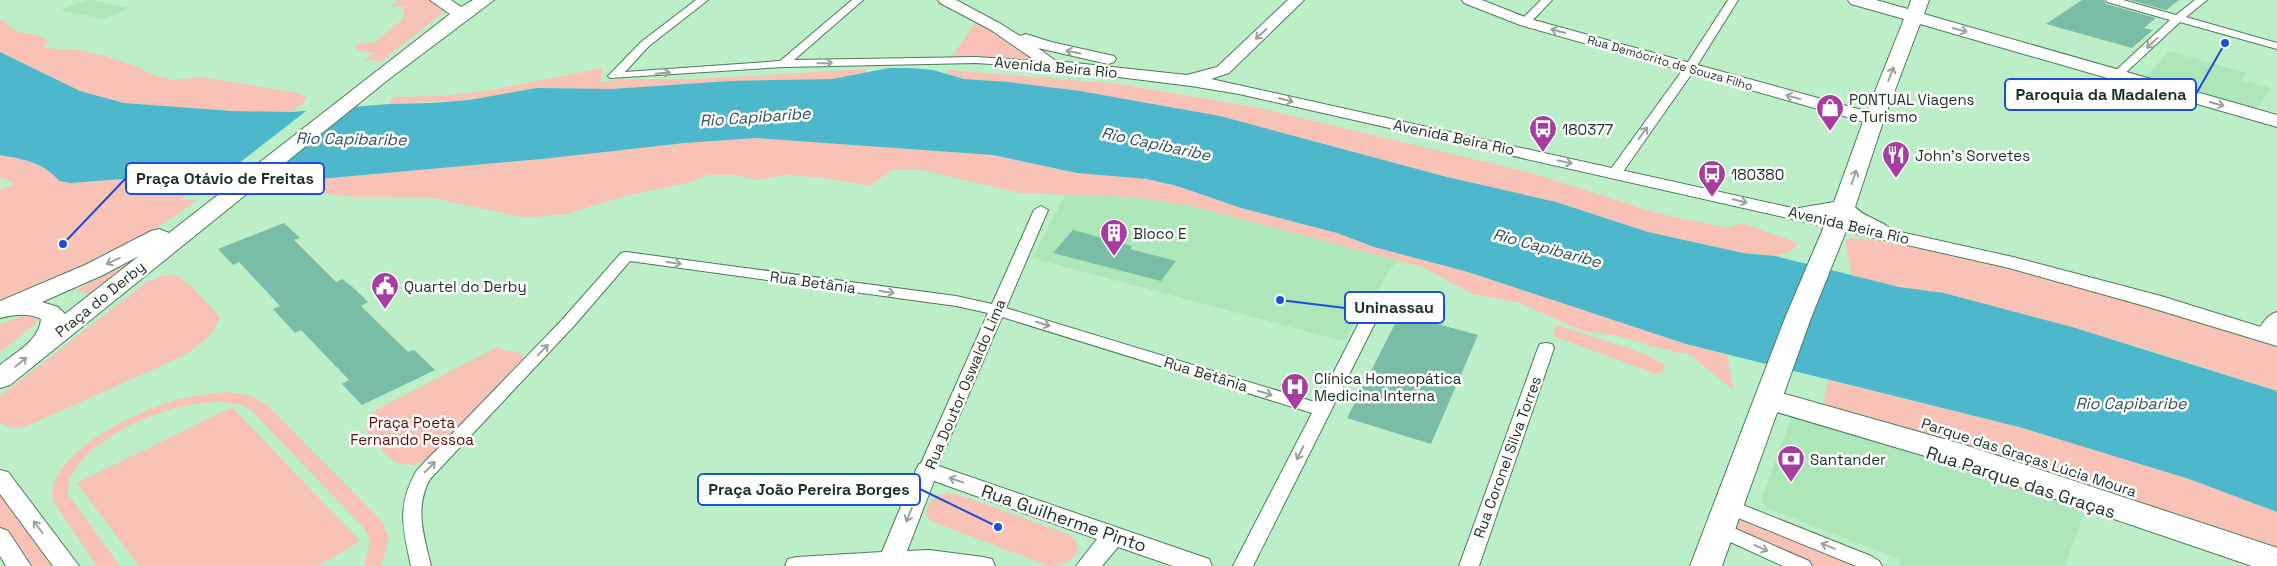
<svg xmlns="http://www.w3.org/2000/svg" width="2277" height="566" font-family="'Space Grotesk',sans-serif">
	<rect width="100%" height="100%" fill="#bcefc7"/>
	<g fill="#ace6b9">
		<path d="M86,0h5l39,8 -27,11 -43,-9z"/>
		<path d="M2169,51l77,22 -5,7 30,8 -16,23 -110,-33z"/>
		<path d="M1065,195l68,2 59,9 205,54 -54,81 -311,-83z"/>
		<path d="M1792,415l293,95 -20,56h-166l2,-6 -134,-52 -6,-8z"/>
	</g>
	<g fill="#f9c2b7">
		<path d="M399,0h36l14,8 -67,53 -19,-1 12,-7 -15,-2 -6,-6 21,-3 28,-23 2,-12 -14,-1z"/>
		<path d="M0,19c7,4 14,12 21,14 11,2 18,0 27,8l-6,7 37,2 27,6 32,11 17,9 17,4 29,-3 97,16 10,5 -16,14 -60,-1 -108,-8 -44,-12 -80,-39z"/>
		<path d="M976,22l27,14 32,24 -84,-3z"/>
		<path d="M603,68l-3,14 24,-3h73l170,-10 -2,5 -33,5 -102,2 -119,8 -74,-1 -68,12 -80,4 3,-7 51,-1 43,-5z"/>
		<path d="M949,70l170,14 136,23 273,65 129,41 70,15 15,-5 56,20 -5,7 -18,6 -32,-3 -95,-21 -92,-30 -109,-25 -227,-61 -140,-25 -72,-9 -44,-3 -19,-4z"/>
		<path d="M756,138l237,17 84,18 70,6 30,7 64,22 96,25 37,14 94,25 218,72 41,11 6,35 -44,-36 -22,-4 -50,-14 -37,-6 -60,-27 -47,-9 -51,-27 -230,-61 -59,-9 -113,-4 -98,-23h-30l-23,16 -44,-8 -37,-3 -31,5 -21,-5h-27l-21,8 -63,13 -58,18 -40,4 -94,-20 -79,-1 -53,-6 7,-11 234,-21 143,-16z"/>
		<path d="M0,155c22,4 44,7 59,26l12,2 64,-5 60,9 -14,13h16c-58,45 -130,74 -197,102v-112l15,-6 -15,-7z"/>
		<path d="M1850,238c38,2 75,12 112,20 107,23 211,56 315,87v46l-134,-43 -199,-55 -45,-6 -47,-11 -7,-36z"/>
		<path d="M166,242l-75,53 -15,-5z"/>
		<path d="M176,275l15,11 29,31c-6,19 -23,30 -39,40l-156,70 -13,1 -12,-5v-27l147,-114 15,-6z"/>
		<path d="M25,315l11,2v6l-36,29v-28z"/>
		<path d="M1556,325l87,28 23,13 -7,9 -106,-39z"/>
		<path d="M497,347l5,3 19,3 3,6 -94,100c-34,16 -43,-4 -64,-28l2,-10 8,-11z"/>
		<path d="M1828,380l191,47 170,52 88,33v54h-29l-246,-85 -182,-59z"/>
		<path d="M225,392l23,3 18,9 115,116 8,18 -8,28h-17l6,-25 -5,-12 -114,-119c-44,-30 -188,29 -183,84l52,72h-23l-44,-65c-9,-46 83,-89 119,-100 17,-5 35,-7 53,-9z"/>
		<path d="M232,407l128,134 -42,25h-179l-62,-83z"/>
		<path d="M0,477l68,89h-43l-25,-30z"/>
		<path d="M948,493l11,2 109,39c23,15 1,32 -19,32l-118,-45 -5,-6c0,-13 10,-20 22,-22z"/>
		<path d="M1728,506l133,60h-55l-86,-37z"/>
	</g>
	<path fill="#4db8cb" d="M0,52l80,39 44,12 108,8 60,1 97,-8 43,-1 37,-3 68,-12 74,1 119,-8 102,-2 57,-11h21l23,2 31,9 44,3 72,9 140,25 227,61 109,25 92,30 95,21 32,3 124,31 45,6 128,34 205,64v121l-88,-33 -170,-52 -333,-83 -218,-72 -94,-25 -37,-14 -96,-25 -64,-22 -30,-7 -70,-6 -84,-18 -237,-17 -71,5 -143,16 -234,21 -113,7 -60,-9 -64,5 -12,-2c-15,-19 -37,-22 -59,-26z"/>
	<path fill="#bcefc7" d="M358,104l-100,82 -52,3 104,-81z"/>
	<g fill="#7abda6">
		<path d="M2082,0h22l2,4 50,14 -12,10 9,2 -21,18 -86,-24z"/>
		<path d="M2130,0h49l-13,10z"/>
		<path d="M284,223l16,15 -6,2 42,42 6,-3 14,11 12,12 -7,4 47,46 6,-2 21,20 -73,35 -20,-21 7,-4 -48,-50 -6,3 -22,-24 7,-3 -41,-44 -6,3 -15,-16z"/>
		<path d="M1073,230l59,16 -2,3 46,12 -15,20 -108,-28z"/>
		<path d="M1400,314l78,21 -47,109 -84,-26z"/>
	</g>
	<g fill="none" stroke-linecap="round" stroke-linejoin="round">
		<defs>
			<path id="pedestrian" d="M1770,396l191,54 316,104"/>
			<g id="minor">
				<path d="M696,0h12l-59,46 -24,26 155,-11 72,-61h11l-69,60 182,-3 76,5 6,3 -6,3 -76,-5 -193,4 -173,11 -2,-2 2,-2 31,-32z"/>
				<path d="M1541,0h11l-23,24h-8l-1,-2 1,-2z"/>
				<path d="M1728,0h10l-43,69 -75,107h-10l-2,-3 76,-105z"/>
				<path d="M2106,0h17l53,15 19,-15h12l-21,17 91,26v6l-97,-27 -59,55h-8l-2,-2 2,-2 57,-53 -63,-18z"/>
				<path d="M1041,206l7,4 -42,98 312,95 52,-102 3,-3h10l3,3 -133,265h-20l79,-153 -310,-96 -66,153 -3,5 -6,1 -6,-1 -3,-5 70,-157 -32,-7 -326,-45 -57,66 -143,152c-16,29 -6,57 1,87h-20c-8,-38 -15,-60 6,-96l144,-149 60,-68 5,-1 330,44 36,8 42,-94z"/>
				<path d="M1546,343l6,1 2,4 -75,218h-20l79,-218 2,-4z"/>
				<path d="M1766,397c173,47 342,105 511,162v7h-25l-300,-102 -192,-57 -2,-4 2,-4z"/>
				<path d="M1728,499l143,57 8,5 3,5h-26l-135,-55 -2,-5 2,-5z"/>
				<path d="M1720,522l89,39 3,5h-29l-70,-32 -2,-5 2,-5z"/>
			</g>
			<g id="tertiary">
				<path d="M2277,312v20l-5,7 -7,2 -7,-2 -3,-4c6,-9 11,-20 22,-23z"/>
				<path d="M927,462l282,97 3,7h-39l-55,-19 -16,19h-26l21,-27 -163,-58 -27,70 22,-1 54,7 9,2 3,7h-210l3,-7 9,-2 85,-5 34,-82 3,-6z"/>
				<path d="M0,470l8,2 71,94h-26l-53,-72z"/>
				<path d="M0,528l8,3 23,35h-25l-6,-10z"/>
			</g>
			<g id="secondary">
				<path d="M938,0h18l45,24 19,12 6,-2 25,8 63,14 2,3 -2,3 -6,2 -70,-16 18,13 131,14 30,-8 71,-67h16l-75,73 -18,6 802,178 148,39 116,36v14l-132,-40 -136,-38 -770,-174 -48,-8 -145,-18 -55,-38 -51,-27z"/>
				<path d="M1462,0h20l48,19 350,96 3,4 -3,4h-12l-348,-98 -56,-22z"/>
			</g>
			<g id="primary">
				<path d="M430,0h21l10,7 12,-7h21l-105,79 -379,306 -10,3v-23c16,-13 39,-24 41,-46 -13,-7 -28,-4 -41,-1v-17l85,-36 66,-34 8,-2 10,4 281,-219zM139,256l-74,58 -7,-7 -16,-5 61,-27z"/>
				<path d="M1848,0h28l32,9 3,-9h18l-5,14 353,101v12l-357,-103 -36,95 -29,88c11,12 30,13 39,26l-4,5 -8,2 -8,-2 -26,-12 -37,92 -89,248h-32l95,-248 43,-101 -27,4 -8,-2 -4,-5 4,-5 41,-7 30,-83 40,-100 -53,-15z"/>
			</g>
		</defs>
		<use href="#pedestrian" stroke="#4d7c59" stroke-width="14"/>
		<use href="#minor" stroke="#4d7c59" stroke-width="2"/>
		<use href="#tertiary" stroke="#4d7c59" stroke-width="2"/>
		<use href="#secondary" stroke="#4d7c59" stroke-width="2"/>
		<use href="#primary" stroke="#4d7c59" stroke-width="2"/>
		<use href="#pedestrian" stroke="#fff" stroke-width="12"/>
		<use href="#minor" fill="#fff" fill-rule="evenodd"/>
		<use href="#tertiary" fill="#fff" fill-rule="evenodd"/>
		<use href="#secondary" fill="#fff" fill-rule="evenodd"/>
		<use href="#primary" fill="#fff" fill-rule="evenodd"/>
	</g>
	<defs><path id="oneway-shaft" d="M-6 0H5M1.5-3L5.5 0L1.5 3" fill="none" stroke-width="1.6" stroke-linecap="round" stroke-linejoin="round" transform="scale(1.25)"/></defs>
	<g stroke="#99a29b">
		<use href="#oneway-shaft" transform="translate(1960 30) rotate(16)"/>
		<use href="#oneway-shaft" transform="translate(1558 31) rotate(-164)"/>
		<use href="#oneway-shaft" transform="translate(1261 34) rotate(137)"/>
		<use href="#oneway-shaft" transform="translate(2152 43) rotate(137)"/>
		<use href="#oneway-shaft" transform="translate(1073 52) rotate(-168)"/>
		<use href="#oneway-shaft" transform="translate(825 63) rotate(-1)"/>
		<use href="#oneway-shaft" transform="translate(663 73) rotate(-5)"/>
		<use href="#oneway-shaft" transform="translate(1891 74) rotate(-69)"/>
		<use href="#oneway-shaft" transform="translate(1793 97) rotate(-165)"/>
		<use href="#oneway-shaft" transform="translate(1286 100) rotate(13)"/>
		<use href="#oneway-shaft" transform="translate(2217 104) rotate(16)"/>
		<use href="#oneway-shaft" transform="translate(1643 133) rotate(-54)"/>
		<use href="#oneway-shaft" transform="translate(1565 162) rotate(12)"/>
		<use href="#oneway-shaft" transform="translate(1854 177) rotate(-71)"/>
		<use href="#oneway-shaft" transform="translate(1740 201) rotate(13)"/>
		<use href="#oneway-shaft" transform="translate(113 261) rotate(155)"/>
		<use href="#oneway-shaft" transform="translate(674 263) rotate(8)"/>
		<use href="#oneway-shaft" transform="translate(887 292) rotate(8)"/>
		<use href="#oneway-shaft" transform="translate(1043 324) rotate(17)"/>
		<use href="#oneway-shaft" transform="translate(543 350) rotate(-46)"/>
		<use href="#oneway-shaft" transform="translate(21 362) rotate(-39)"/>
		<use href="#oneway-shaft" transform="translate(1265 393) rotate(17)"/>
		<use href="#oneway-shaft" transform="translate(1300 453) rotate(117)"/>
		<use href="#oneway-shaft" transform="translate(430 467) rotate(-46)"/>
		<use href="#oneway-shaft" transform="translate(956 480) rotate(-161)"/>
		<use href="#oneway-shaft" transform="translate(909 515) rotate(112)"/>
		<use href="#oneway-shaft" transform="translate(38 527) rotate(-127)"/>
		<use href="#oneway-shaft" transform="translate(1828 546) rotate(-158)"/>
		<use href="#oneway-shaft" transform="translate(1761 548) rotate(24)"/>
	</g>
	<defs>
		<symbol id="shop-pin" viewBox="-11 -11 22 30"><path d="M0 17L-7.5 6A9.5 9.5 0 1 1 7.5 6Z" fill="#a73d9e" stroke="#fff"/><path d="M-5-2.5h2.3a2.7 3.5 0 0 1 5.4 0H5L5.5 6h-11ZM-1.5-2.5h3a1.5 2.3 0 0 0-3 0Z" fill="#fff"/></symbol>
		<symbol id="bus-pin" viewBox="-11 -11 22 30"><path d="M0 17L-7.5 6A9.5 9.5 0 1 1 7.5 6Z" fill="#a73d9e" stroke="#fff"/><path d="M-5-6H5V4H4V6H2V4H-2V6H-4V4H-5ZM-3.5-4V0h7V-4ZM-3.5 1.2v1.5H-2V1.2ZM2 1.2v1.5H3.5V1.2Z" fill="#fff"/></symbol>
		<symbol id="restaurant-pin" viewBox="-11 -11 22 30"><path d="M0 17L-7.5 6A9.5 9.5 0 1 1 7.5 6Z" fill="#a73d9e" stroke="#fff"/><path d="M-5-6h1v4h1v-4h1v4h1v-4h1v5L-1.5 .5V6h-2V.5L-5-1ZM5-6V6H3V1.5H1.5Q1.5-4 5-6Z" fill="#fff"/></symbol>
		<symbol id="building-pin" viewBox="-11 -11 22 30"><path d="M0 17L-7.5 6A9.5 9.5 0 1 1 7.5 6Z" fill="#a73d9e" stroke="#fff"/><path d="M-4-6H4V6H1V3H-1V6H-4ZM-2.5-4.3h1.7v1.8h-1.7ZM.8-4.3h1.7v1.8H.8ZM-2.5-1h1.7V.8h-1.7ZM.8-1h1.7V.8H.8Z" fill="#fff"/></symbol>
		<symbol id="civic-pin" viewBox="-11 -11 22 30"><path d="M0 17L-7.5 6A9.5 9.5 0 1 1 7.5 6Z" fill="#a73d9e" stroke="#fff"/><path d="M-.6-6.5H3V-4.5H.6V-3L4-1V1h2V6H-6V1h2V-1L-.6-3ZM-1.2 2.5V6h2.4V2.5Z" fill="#fff"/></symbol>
		<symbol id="hospital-pin" viewBox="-11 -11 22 30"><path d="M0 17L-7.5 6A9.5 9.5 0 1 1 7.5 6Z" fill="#a73d9e" stroke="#fff"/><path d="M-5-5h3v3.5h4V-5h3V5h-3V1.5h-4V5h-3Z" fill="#fff"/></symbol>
		<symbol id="bank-pin" viewBox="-11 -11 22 30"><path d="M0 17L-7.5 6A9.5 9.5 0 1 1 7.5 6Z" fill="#a73d9e" stroke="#fff"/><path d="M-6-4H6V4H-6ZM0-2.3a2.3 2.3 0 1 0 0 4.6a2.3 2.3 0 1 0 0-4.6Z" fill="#fff"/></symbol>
	</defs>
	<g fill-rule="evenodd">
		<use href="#shop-pin" x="1814" y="92" width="32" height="43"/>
		<use href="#bus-pin" x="1527" y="113" width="32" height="43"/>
		<use href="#restaurant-pin" x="1880" y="139" width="32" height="43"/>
		<use href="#bus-pin" x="1696" y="158" width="32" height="43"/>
		<use href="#building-pin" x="1098" y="217" width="32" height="43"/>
		<use href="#civic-pin" x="369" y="270" width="32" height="43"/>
		<use href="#hospital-pin" x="1279" y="371" width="32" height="43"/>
		<use href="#bank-pin" x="1775" y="443" width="32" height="43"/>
	</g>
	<g text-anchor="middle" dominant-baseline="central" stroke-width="5" stroke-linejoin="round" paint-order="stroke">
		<g font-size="12" fill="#1c3021" stroke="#fff">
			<text transform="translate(1670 63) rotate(16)">Rua Demócrito de Souza Filho</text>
		</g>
		<g font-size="15" fill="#1c3021" stroke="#fff">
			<text transform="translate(1056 67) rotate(5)">Avenida Beira Rio</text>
			<text transform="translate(1454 137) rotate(12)">Avenida Beira Rio</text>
			<text transform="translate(1849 225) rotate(13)">Avenida Beira Rio</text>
			<text transform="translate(813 282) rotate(8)">Rua Betânia</text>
			<text transform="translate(100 299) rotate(-39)">Praça do Derby</text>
			<text transform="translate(1206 374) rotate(17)">Rua Betânia</text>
			<text transform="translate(965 384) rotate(-67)">Rua Doutor Oswaldo Lima</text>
			<text transform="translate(1507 457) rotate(-70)">Rua Coronel Silva Torres</text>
			<text transform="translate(2029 457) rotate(18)">Parque das Graças Lúcia Moura</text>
		</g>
		<g font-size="15" fill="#1c3021" stroke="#fff" text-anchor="start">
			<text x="1849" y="99">PONTUAL Viagens<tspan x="1849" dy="17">e Turismo</tspan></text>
			<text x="1562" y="129">180377</text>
			<text x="1915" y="155">John's Sorvetes</text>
			<text x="1731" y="174">180380</text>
			<text x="1133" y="233">Bloco E</text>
			<text x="404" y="286">Quartel do Derby</text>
			<text x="1314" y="378">Clínica Homeopática<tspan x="1314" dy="17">Medicina Interna</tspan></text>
			<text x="1810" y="459">Santander</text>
		</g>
		<g font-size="15" fill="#600b02" stroke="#fff">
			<text x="412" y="422">Praça Poeta<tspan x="412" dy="17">Fernando Pessoa</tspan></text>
		</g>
		<g font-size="16" font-style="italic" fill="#315258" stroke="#fff">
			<text transform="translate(755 117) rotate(-4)">Rio Capibaribe</text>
			<text transform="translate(351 139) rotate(1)">Rio Capibaribe</text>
			<text transform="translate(1156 144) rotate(12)">Rio Capibaribe</text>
			<text transform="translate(1547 248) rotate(15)">Rio Capibaribe</text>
			<text x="2131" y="403">Rio Capibaribe</text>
		</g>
		<g font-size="18" fill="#1c3021" stroke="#fff">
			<text transform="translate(2021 482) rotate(18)">Rua Parque das Graças</text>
			<text transform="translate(1064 518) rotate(19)">Rua Guilherme Pinto</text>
		</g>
	</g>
	<path fill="none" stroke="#1d4ed8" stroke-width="2" d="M2225 43L2196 94M63 244L126 178M1280 300L1345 308M998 527L920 489"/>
	<g fill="#1d4ed8" stroke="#fff" stroke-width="2">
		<circle cx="2225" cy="43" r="5"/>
		<circle cx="63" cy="244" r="5"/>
		<circle cx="1280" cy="300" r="5"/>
		<circle cx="998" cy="527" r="5"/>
	</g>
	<g fill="#fff" stroke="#1d4ed8" stroke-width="2">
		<rect x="2005" y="79" width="191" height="31" rx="5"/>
		<rect x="126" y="163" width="198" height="31" rx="5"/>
		<rect x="1345" y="292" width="99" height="31" rx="5"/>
		<rect x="698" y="474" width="222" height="31" rx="5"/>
	</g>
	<g font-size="16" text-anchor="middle" font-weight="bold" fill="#1c3021">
		<text x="2101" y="100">Paroquia da Madalena</text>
		<text x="225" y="184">Praça Otávio de Freitas</text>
		<text x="1394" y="313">Uninassau</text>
		<text x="809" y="495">Praça João Pereira Borges</text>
	</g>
</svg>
